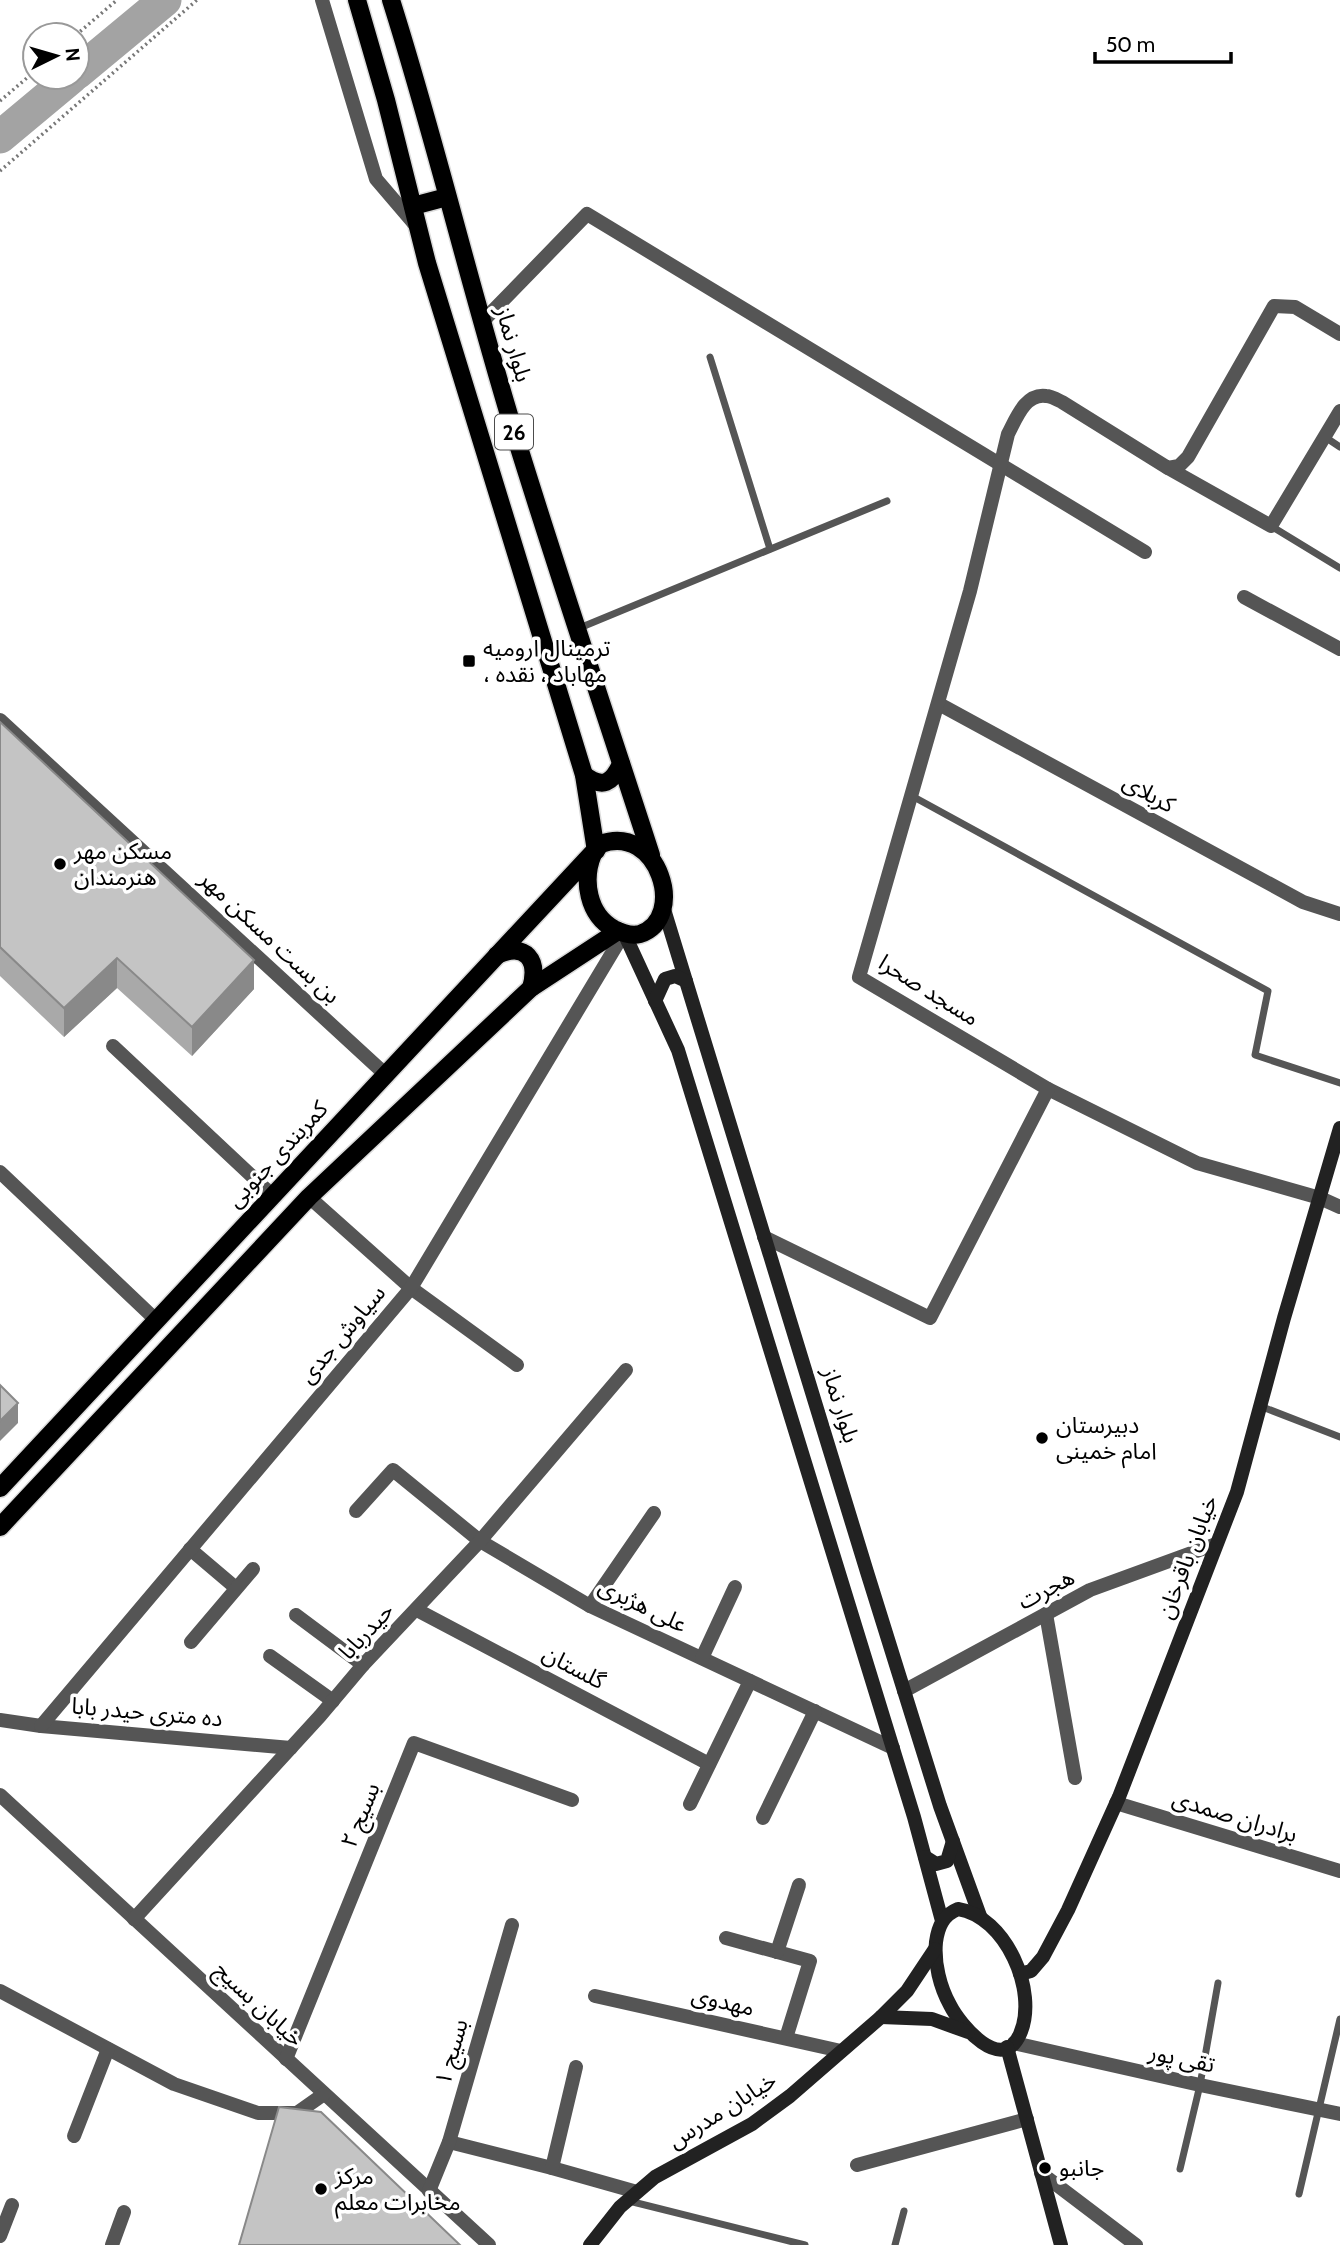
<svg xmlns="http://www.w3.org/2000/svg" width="1340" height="2245" font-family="Cabin,'Noto Sans Arabic',sans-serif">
	<rect width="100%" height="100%" fill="#fff"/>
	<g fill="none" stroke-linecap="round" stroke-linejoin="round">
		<g stroke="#a3a3a3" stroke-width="33">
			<path d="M77,73l88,-73"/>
			<path d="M0,137l72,-60"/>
		</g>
		<defs>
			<g id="primary">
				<path d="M357,0l29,100 41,163 157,512 12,76"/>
				<path d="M391,0c46,145 80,292 125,438 43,139 90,278 135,417"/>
				<path d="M413,206l34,-9"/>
				<path d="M584,775c19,14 28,8 37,-11"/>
				<path d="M497,955c29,-13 42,5 34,33"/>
				<path d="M0,1488l601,-644c57,-21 87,74 39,90 -8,2 -18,-1 -26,-5 -26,-14 -32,-49 -21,-75"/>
				<path d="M0,1527l309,-330 222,-209 87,-57"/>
			</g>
		</defs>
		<use href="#primary" stroke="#dbdbdb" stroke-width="21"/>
		<g stroke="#777" stroke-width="3.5" stroke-dasharray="2 3.5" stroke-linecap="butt">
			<path d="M76,35l41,-35"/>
			<path d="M0,101l35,-30"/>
			<path d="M0,171l197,-171"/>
		</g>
		<g stroke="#555" stroke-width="7">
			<path d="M710,357l60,192"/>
			<path d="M1325,437l15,10"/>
			<path d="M1271,526l69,42"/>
			<path d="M577,629l310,-128"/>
			<path d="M912,796l356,195 -13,64 85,28"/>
			<path d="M1260,1406l80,31"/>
			<path d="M1180,2169l20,-84 18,-102"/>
			<path d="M1299,2194l41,-175"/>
			<path d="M629,2201l176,44"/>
			<path d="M895,2245l9,-34"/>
		</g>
		<g stroke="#555" stroke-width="14">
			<path d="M322,0l54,179 41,48"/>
			<path d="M482,322l105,-108 558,338"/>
			<path d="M1168,468l103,58 69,-115"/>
			<path d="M1244,597l96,52"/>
			<path d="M939,704l364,198 37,12"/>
			<path d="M0,720l385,354"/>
			<path d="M113,1046l159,149"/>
			<path d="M1048,1089l149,74 123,35 20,9"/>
			<path d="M0,1172l156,148"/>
			<path d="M309,1197l102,91 106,77"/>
			<path d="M764,1237l166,81 118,-229 -189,-112 111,-386 38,-157c8,-15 17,-41 38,-38 5,0 12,4 16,6l106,66 11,-2 9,-9 86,-151 21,1 45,27"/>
			<path d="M356,1511l37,-41 87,71 110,65 303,142"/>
			<path d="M190,1549l46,39"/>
			<path d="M590,1606l64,-93"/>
			<path d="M417,1610l292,154"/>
			<path d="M1046,1614l29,164"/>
			<path d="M296,1615l67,50"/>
			<path d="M191,1642l62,-73"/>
			<path d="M270,1656l63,45"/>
			<path d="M702,1658l33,-71"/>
			<path d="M904,1691l186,-101 126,-46"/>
			<path d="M0,1720l41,6 250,22"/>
			<path d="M41,1726l370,-438 213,-355"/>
			<path d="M0,1795l489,450"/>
			<path d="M1116,1803l224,68"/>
			<path d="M690,1804l60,-123"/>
			<path d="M763,1818l52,-107"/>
			<path d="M134,1919l186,-203 43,-51 117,-124 146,-171"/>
			<path d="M726,1938l84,23 -24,77"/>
			<path d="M777,1952l22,-67"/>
			<path d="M0,1991l174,93 84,29h39l27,-19"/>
			<path d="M595,1996l246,55"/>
			<path d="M1014,2043l186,42 140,29"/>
			<path d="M286,2059l128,-316 158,57"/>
			<path d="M74,2136l34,-87"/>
			<path d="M449,2142l103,26 85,24"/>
			<path d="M857,2165l170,-46"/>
			<path d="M552,2168l24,-101"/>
			<path d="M1041,2173l95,72"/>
			<path d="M429,2191l20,-49 63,-217"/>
			<path d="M0,2236l12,-31"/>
			<path d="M112,2245l12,-33"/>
		</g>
		<g stroke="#222" stroke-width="14">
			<path d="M663,906l204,666 73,234 40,110"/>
			<path d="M624,933l54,117 236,767 28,104"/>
			<path d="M655,1001l10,-22 10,-3 11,5"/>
			<path d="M925,1857l11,7 11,-3 6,-20"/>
			<path d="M958,1909c47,7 81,82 62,125 -18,41 -60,-9 -70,-29 -10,-18 -16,-42 -14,-63 2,-15 7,-27 22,-33z"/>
			<path d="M1020,1974l11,-3 12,-14 25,-47 51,-113 118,-305 47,-174 56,-190"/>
			<path d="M881,2017l51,2 36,13"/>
			<path d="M1007,2047l54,198"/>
			<path d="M590,2245l30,-38 35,-30 97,-53 38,-28 91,-79 26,-26 28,-42"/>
		</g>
		<use href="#primary" stroke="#000" stroke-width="18"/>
	</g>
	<path fill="#a9a9a9" d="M0,722l254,267 -62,67 -75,-68 -53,49 -64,-61z"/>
	<g fill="#898989">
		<path d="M117,958v30l-53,49v-29z"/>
		<path d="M254,960v29l-62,67v-29z"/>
		<path d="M18,1403v20l-18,18v-20z"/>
	</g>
	<g fill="#c4c4c4" stroke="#898989" stroke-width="2">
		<path d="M0,722l254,238 -62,67 -75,-69 -53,50 -64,-61z"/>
		<path d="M0,1385l18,18 -18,18z"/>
		<path d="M279,2107l42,5 139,133h-221z"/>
	</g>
	<g fill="#000" stroke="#fff" stroke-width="2.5">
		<rect x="462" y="654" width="14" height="14" rx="3.5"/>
		<circle cx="60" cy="864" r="7"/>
		<circle cx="1042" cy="1438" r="7"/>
		<circle cx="1045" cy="2168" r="7"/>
		<circle cx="321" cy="2189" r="7"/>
	</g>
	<g text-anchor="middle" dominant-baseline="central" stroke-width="7" stroke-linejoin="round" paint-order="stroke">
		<rect fill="#fff" stroke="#4c4c4c" stroke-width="2" x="495" y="414.5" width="38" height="35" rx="5"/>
		<g font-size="21" font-weight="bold" fill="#000">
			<text x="514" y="432">26</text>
		</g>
		<g font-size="23" fill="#000" stroke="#fff">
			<text transform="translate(514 344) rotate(74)">بلوار نماز</text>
			<text transform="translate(1149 793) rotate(29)">کربلای</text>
			<text transform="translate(270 937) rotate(43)">بن بست مسکن مهر</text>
			<text transform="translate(929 990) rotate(32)">مسجد صحرا</text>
			<text transform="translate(277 1154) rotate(-47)">کمربندی جنوبی</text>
			<text transform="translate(342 1334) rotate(-50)">سیاوش جدی</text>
			<text transform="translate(841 1405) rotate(73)">بلوار نماز</text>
			<text transform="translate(1187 1557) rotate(-69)">خیابان باقرخان</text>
			<text transform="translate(1046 1589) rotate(-28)">هجرت</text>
			<text transform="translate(643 1605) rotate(26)">علی هژبری</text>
			<text transform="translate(366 1631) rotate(-47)">حیدربابا</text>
			<text transform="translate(574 1667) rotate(28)">گلستان</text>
			<text transform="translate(147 1712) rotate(5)">ده متری حیدر بابا</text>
			<text transform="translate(360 1815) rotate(-68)">بسیج ۲</text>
			<text transform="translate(1235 1816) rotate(17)">برادران صمدی</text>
			<text transform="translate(723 2001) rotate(13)">مهدوی</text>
			<text transform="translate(259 2004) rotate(43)">خیابان بسیج</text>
			<text transform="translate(451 2052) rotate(-74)">بسیج ۱</text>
			<text transform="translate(1182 2058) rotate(12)">تقی پور</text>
			<text transform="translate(722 2110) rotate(-32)">خیابان مدرس</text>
		</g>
		<g font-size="23" fill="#000" stroke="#fff" text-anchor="start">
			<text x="483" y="648">ترمینال ارومیه<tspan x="483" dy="26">، مهاباد ، نقده</tspan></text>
			<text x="74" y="851">مسکن مهر<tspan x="74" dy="26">هنرمندان</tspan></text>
			<text x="1056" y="1425">دبیرستان<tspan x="1056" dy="26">امام خمینی</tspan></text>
			<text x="1059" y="2168">جانبو</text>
			<text x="335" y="2176">مرکز<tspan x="335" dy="26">مخابرات معلم</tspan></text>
		</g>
	</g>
	<g transform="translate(56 56) rotate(85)"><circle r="33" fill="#ffffff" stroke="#999999" stroke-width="2"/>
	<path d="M0-5L12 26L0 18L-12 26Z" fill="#000000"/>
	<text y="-10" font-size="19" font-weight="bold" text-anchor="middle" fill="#000000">N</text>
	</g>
	<path d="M1095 52v10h136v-10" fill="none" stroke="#000000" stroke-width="3.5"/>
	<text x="1106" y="52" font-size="21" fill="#000000" stroke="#ffffff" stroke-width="5" paint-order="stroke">50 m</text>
</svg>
